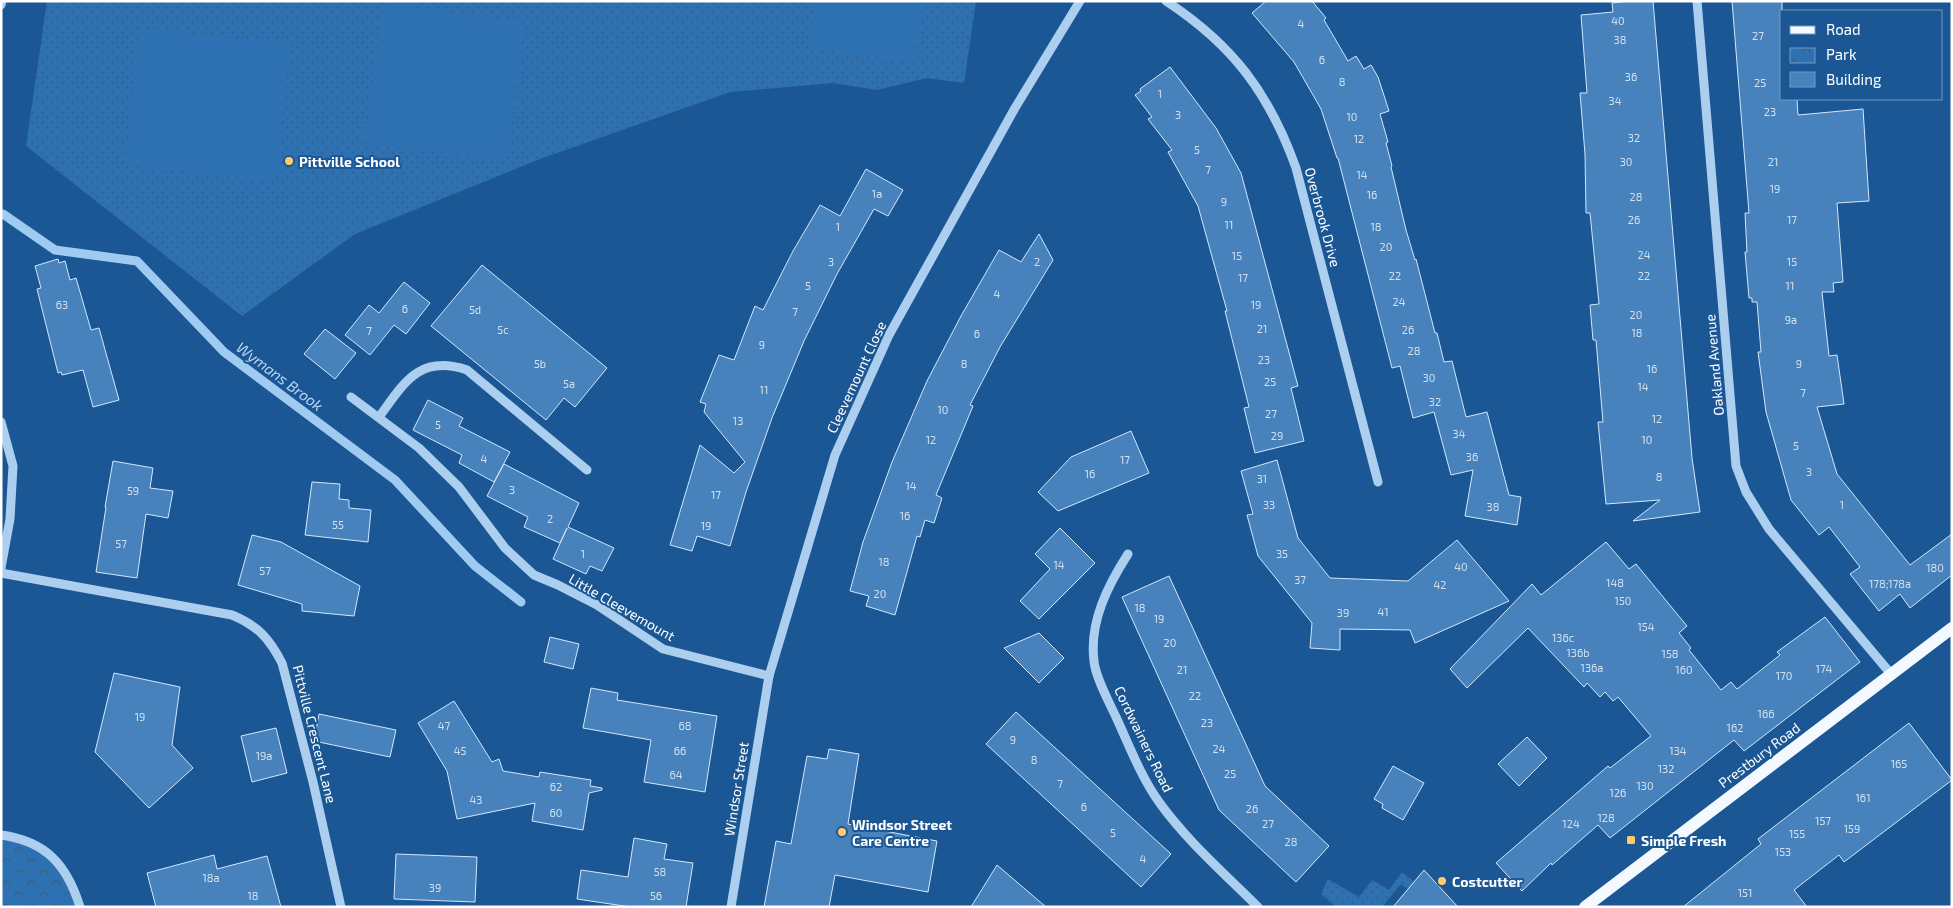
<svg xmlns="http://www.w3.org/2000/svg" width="1953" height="908" font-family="'Exo 2',sans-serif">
	<defs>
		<pattern id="grass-dots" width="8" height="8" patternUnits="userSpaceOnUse" patternTransform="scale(1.25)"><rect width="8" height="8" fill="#2e71b2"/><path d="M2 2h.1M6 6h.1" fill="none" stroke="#3e5d7a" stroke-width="1.8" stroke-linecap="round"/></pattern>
		<pattern id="park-crowns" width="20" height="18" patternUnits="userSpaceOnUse" patternTransform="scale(1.25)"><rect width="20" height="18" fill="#2e71b2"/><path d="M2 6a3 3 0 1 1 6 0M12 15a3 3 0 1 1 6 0" fill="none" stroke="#3e5d7a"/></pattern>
	</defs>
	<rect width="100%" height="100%" fill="#1b5794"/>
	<g fill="url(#grass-dots)">
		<path d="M47,1h929l-12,82 -37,-5 -50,12 -44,-7 -103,9 -190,67 -185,75 -113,82 -216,-170z"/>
		<path d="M1402,872l17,14 -6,8 -12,-10 -19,23h-46l-15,-13 7,-15 31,18 13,-17 17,10z"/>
	</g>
	<path fill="url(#park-crowns)" d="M1,835l18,3 40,25 21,44h-79z"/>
	<g fill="#2e71b2">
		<path d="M816,1h107l-9,62 -105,-15z"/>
		<path d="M384,4l141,19 -19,138 -141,-19z"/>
		<path d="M140,28l150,17 -15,137 -150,-17z"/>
	</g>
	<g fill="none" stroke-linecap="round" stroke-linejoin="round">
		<path stroke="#9fcaf1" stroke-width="9" d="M3,214l52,36 82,11 87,91 171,128 80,86 46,36"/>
	</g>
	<g fill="#4882bd" stroke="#d2e7fb">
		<path d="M1266,1h46l14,17 -2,2 24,41 8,-5 8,13 7,-4 7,12 11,34 -9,3 8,28 -2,1 6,23 -1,1 15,63 9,30 1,-1 19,74h2l7,29 8,-1 14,56 21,-5 22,83 12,2 -4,28 -52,-9 8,-46 -22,5 -17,-63 -21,6 -13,-52 -8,2 -54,-210h-1l-16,-49 -27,-47 -42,-49z"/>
		<path d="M1628,1h25l39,457 8,54 -67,9 27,-21 -54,4 -8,-82h5l-7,-82h-3l-3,-35 9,-1 -9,-91h-4l-1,-59 -5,-61h7l-6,-78 32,-3 -1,-9z"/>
		<path d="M1732,1h50v98h15l1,16 65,-6 6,92 -32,2 6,79 -10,1 1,9h-12l7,64 8,-1 7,49 -27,3 20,67 73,91 42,-31v41l-42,33 -10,-14 -21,17 -29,-37 10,-7 -31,-40 -10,8 -28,-35 -25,-88 -8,-60h3l-4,-50h-5v-4h-3l-4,-46h2l-2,-39h4z"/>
		<path d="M1170,67l46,61 25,45 57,213 -7,2 13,53 -49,12 -11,-45 5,-1 -24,-96h2l-29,-105 -30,-54 4,-2 -24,-31 4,-2 -17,-22 6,-4 -1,-2z"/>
		<path d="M866,169l37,21 -15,26 -14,-7 -37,65 -33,67 -32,77 -26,74 -16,54 -33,-10 -5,15 -22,-6 30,-100 34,28 11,-11 -41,-50 2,-8 -6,-2 19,-47 15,5 21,-54 8,4 30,-59 27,-46 20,11z"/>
		<path d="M1039,234l14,26 -53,87 -30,58 3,1 -37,89 6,3 -8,25 -9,-3 -5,17 -3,-1 -22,79 -29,-9 3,-10 -19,-5 13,-49 29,-80 35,-81 34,-65 38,-66 22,12z"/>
		<path d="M58,259l1,4 6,-2 5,19 6,-2 15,52 8,-2 20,72 -26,7 -10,-37 -21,5 -1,-3 -3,1 -21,-84 4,-1 -6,-22z"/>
		<path d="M482,265l125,103 -32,39 -11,-9 -18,22 -115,-94z"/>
		<path d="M404,282l26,21 -24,31 -12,-9 -24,30 -25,-20 24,-30 10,8z"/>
		<path d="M325,329l31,24 -21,26 -31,-25z"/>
		<path d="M428,400l35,18 -4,8 51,26 -16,30 -35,-19 3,-8 -49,-25z"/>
		<path d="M1131,431l18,42 -91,38 -20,-19 33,-35z"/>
		<path d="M1277,460l21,78 32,40 78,3 49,-41 52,61 -94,42 -5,-13 -70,-1v21l-30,-2 2,-25 -54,-67 -11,-41 6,-1 -12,-43z"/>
		<path d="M113,461l40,7 -3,20 23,3 -5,27 -22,-4 -9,64 -41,-6 10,-65h-1z"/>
		<path d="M504,464l75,39 -11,24 46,21 -12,23 -12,-5 -4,8 -33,-15 14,-31 -7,15 -36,-16 4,-10 -41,-21z"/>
		<path d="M312,482l28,2 -1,15 10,1v8l22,2 -3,32 -63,-7z"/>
		<path d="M1060,528l35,35 -56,56 -19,-18 30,-32 -15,-15z"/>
		<path d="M252,535l29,7 79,44 -6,30 -52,-5v-7l-64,-19z"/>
		<path d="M1606,542l23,27 7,-5 51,62 -8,7 12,15 -2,2 32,40 10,-8 6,7 43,-34 -3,-3 48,-35 35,45 -116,89 -10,-11 -124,98 -12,-13 -46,40 -1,-2 -29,28 -26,-28 112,-97 2,2 41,-32 -33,-39 -5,4 -8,-9 -5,5 -13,-14 -3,4 -56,-59 -61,60 -17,-19 82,-85 9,11z"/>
		<path d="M1169,576l96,210 64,60 -33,36 -77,-72 -97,-213z"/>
		<path d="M1039,633l25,25 -25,25 -35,-35z"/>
		<path d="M550,637l29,7 -6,25 -29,-7z"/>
		<path d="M114,673l66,14 -8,58 21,23 -44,40 -54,-56z"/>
		<path d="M591,688l27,5 -1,7 100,16 -12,76 -61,-10 7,-42 -68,-12z"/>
		<path d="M454,701l38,61 7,-3 4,12 36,6 1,-5 51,8 -1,6 12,2v2l-13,3 -6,37 -51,-9 3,-18 -78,16 -10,-48 -29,-48z"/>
		<path d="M1016,712l155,142 -30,33 -155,-143z"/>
		<path d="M319,714l77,16 -6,27 -76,-16z"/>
		<path d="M1909,723l43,57 -108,82 -5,-7 -45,35 13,17h-124l78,-63 -3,-5z"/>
		<path d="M276,728l11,45 -35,9 -11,-46z"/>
		<path d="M1527,737l20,21 -28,28 -21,-22z"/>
		<path d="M829,749l30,5 -11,70 89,17 -9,51 -93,-17 -6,32h-65l12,-66 15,3 16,-88 20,3z"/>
		<path d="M1393,766l31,17 -21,37 -21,-12 1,-4 -9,-5z"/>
		<path d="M634,838l33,6 -3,15 29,4 -7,44h-55l-54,-8 4,-29 47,7z"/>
		<path d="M396,854l81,3 -2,45 -81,-3z"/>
		<path d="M214,855l3,14 50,-13 14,51h-125l-9,-34z"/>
		<path d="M997,865l49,42h-75z"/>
		<path d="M1424,870l34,37h-65z"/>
	</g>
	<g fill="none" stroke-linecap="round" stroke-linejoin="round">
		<g stroke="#acceef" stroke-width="9">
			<path d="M1166,1c67,44 103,92 130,167l82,314"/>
			<path d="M1697,1l39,465 10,26 23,37 122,145"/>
			<path d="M1,5l1,-4"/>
			<path d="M351,397l68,51 40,39 46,61 29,27 24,10 39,20 66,44 106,27"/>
			<path d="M379,417c25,-34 40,-63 88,-47l120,100"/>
			<path d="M1,422l12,44 -3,53 -9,49"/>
			<path d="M1128,554c-20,31 -39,68 -34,107 1,15 15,41 22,56 13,28 25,60 43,85 28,39 65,71 99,105"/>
			<path d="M1,573l231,42c26,11 37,23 50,48l31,119 28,125"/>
			<path d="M1,835c45,6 66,30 79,72"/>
			<path d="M731,907l38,-231 66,-221 54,-120 126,-227 65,-107"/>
		</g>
		<path stroke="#f4f9ff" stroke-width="12" d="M1585,907l367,-279"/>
	</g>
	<g fill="#ffcb6a" stroke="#1b5794" stroke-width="2">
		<circle cx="289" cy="161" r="5"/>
		<circle cx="842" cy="832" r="5"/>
		<rect x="1626" y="835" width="10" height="10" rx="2.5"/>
		<circle cx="1442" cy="881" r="5"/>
	</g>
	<g text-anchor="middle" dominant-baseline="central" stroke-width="4" stroke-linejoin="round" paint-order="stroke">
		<g font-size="11" fill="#d1e0ee">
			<text x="1618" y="20">40</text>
			<text x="1301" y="23">4</text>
			<text x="1758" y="35">27</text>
			<text x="1620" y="39">38</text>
			<text x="1322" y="59">6</text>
			<text x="1631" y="76">36</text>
			<text x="1342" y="81">8</text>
			<text x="1760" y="82">25</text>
			<text x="1160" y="93">1</text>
			<text x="1615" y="100">34</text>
			<text x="1770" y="111">23</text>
			<text x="1178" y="114">3</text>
			<text x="1352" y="116">10</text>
			<text x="1634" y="137">32</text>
			<text x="1359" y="138">12</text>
			<text x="1197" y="149">5</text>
			<text x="1626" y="161">30</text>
			<text x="1773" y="161">21</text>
			<text x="1208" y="169">7</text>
			<text x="1362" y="174">14</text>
			<text x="1775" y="188">19</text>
			<text x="877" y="193">1a</text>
			<text x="1372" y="194">16</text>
			<text x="1636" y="196">28</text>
			<text x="1224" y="201">9</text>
			<text x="1634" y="219">26</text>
			<text x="1792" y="219">17</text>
			<text x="1229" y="224">11</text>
			<text x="838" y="226">1</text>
			<text x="1376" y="226">18</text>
			<text x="1386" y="246">20</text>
			<text x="1644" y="254">24</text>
			<text x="1237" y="255">15</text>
			<text x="831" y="261">3</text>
			<text x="1037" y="261">2</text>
			<text x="1792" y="261">15</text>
			<text x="1395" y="275">22</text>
			<text x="1644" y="275">22</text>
			<text x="1243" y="277">17</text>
			<text x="808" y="285">5</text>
			<text x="1790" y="285">11</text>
			<text x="997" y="293">4</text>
			<text x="1399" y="301">24</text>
			<text x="62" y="304">63</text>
			<text x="1256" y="304">19</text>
			<text x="405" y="308">6</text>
			<text x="475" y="309">5d</text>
			<text x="795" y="311">7</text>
			<text x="1636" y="314">20</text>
			<text x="1791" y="319">9a</text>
			<text x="1262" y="328">21</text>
			<text x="503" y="329">5c</text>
			<text x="1408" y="329">26</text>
			<text x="369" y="330">7</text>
			<text x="1637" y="332">18</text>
			<text x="977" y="333">6</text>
			<text x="762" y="344">9</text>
			<text x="1414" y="350">28</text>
			<text x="1264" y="359">23</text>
			<text x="540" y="363">5b</text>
			<text x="964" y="363">8</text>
			<text x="1799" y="363">9</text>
			<text x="1652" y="368">16</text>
			<text x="1429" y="377">30</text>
			<text x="1270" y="381">25</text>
			<text x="569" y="383">5a</text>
			<text x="1643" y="386">14</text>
			<text x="764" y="389">11</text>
			<text x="1803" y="392">7</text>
			<text x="1435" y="401">32</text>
			<text x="943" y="409">10</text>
			<text x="1271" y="413">27</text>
			<text x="1657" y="418">12</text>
			<text x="738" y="420">13</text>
			<text x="438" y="424">5</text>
			<text x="1459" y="433">34</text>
			<text x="1277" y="435">29</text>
			<text x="931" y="439">12</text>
			<text x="1647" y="439">10</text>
			<text x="1796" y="445">5</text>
			<text x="1472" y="456">36</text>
			<text x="484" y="458">4</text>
			<text x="1125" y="459">17</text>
			<text x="1809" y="471">3</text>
			<text x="1090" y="473">16</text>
			<text x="1659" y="476">8</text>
			<text x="1262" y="478">31</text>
			<text x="911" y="485">14</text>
			<text x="512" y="489">3</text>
			<text x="133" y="490">59</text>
			<text x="716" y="494">17</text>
			<text x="1269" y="504">33</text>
			<text x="1842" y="504">1</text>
			<text x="1493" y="506">38</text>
			<text x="905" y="515">16</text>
			<text x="550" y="518">2</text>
			<text x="338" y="524">55</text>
			<text x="706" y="525">19</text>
			<text x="121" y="543">57</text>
			<text x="583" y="553">1</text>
			<text x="1282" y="553">35</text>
			<text x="884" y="561">18</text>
			<text x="1059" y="564">14</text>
			<text x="1461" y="566">40</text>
			<text x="1935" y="567">180</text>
			<text x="265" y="570">57</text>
			<text x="1300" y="579">37</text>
			<text x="1615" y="582">148</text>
			<text x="1890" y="583">178;178a</text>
			<text x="1440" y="584">42</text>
			<text x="880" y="593">20</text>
			<text x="1623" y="600">150</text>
			<text x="1140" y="607">18</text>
			<text x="1383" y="611">41</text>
			<text x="1343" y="612">39</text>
			<text x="1159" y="618">19</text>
			<text x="1646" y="626">154</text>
			<text x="1563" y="637">136c</text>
			<text x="1170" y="642">20</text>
			<text x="1578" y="652">136b</text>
			<text x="1670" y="653">158</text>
			<text x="1592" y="667">136a</text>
			<text x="1824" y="668">174</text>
			<text x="1182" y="669">21</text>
			<text x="1684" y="669">160</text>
			<text x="1784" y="675">170</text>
			<text x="1195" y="695">22</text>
			<text x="1766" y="713">166</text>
			<text x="140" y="716">19</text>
			<text x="1207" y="722">23</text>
			<text x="444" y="725">47</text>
			<text x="685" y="725">68</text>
			<text x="1735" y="727">162</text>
			<text x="1013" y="739">9</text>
			<text x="1219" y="748">24</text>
			<text x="460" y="750">45</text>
			<text x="680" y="750">66</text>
			<text x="1678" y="750">134</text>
			<text x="264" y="755">19a</text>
			<text x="1034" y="759">8</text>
			<text x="1899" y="763">165</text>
			<text x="1666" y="768">132</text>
			<text x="1230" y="773">25</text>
			<text x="676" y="774">64</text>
			<text x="1060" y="783">7</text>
			<text x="1645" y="785">130</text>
			<text x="556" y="786">62</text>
			<text x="1618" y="792">126</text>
			<text x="1863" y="797">161</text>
			<text x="476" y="799">43</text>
			<text x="1084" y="806">6</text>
			<text x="1252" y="808">26</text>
			<text x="556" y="812">60</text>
			<text x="1606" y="817">128</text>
			<text x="1823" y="820">157</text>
			<text x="1268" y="823">27</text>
			<text x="1571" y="823">124</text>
			<text x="1852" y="828">159</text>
			<text x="1113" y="832">5</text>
			<text x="1797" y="833">155</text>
			<text x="1291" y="841">28</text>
			<text x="1783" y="851">153</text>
			<text x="1143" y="858">4</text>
			<text x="660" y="871">58</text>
			<text x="211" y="877">18a</text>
			<text x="435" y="887">39</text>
			<text x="1745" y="892">151</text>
			<text x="253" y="895">18</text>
			<text x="656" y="895">56</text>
		</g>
		<g font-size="14" font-weight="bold" fill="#fff" stroke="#1b5794" text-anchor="start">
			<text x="299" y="161">Pittville School</text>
			<text x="852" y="824">Windsor Street<tspan x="852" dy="16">Care Centre</tspan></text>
			<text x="1641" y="840">Simple Fresh</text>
			<text x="1452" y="881">Costcutter</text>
		</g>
		<g font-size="14" fill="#fff" stroke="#1b5794">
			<text transform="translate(1323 217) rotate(75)">Overbrook Drive</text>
			<text transform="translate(1714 365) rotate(-95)">Oakland Avenue</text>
			<text transform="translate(856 377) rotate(-65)">Cleevemount Close</text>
			<text transform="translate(622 607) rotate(30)">Little Cleevemount</text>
			<text transform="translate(315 734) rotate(76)">Pittville Crescent Lane</text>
			<text transform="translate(1144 739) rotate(64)">Cordwainers Road</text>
			<text transform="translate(1759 755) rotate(-37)">Prestbury Road</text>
			<text transform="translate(736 789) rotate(-81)">Windsor Street</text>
		</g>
		<g font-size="15" font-style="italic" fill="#b8d8f6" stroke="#1b5794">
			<text transform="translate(280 376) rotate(37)">Wymans Brook</text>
		</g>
	</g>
	<rect width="1953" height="908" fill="none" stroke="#ffffff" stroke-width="5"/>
	<rect x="1780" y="10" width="162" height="90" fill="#1b5794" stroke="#769abf"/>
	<rect x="1790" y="26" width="25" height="8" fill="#f4f9ff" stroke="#769abf"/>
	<text x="1826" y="35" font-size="15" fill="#ffffff">Road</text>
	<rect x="1790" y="48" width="25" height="15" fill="url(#park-crowns)" stroke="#769abf"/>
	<text x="1826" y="60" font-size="15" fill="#ffffff">Park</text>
	<rect x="1790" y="72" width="25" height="15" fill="#4882bd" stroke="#769abf"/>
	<text x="1826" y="85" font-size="15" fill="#ffffff">Building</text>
</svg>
